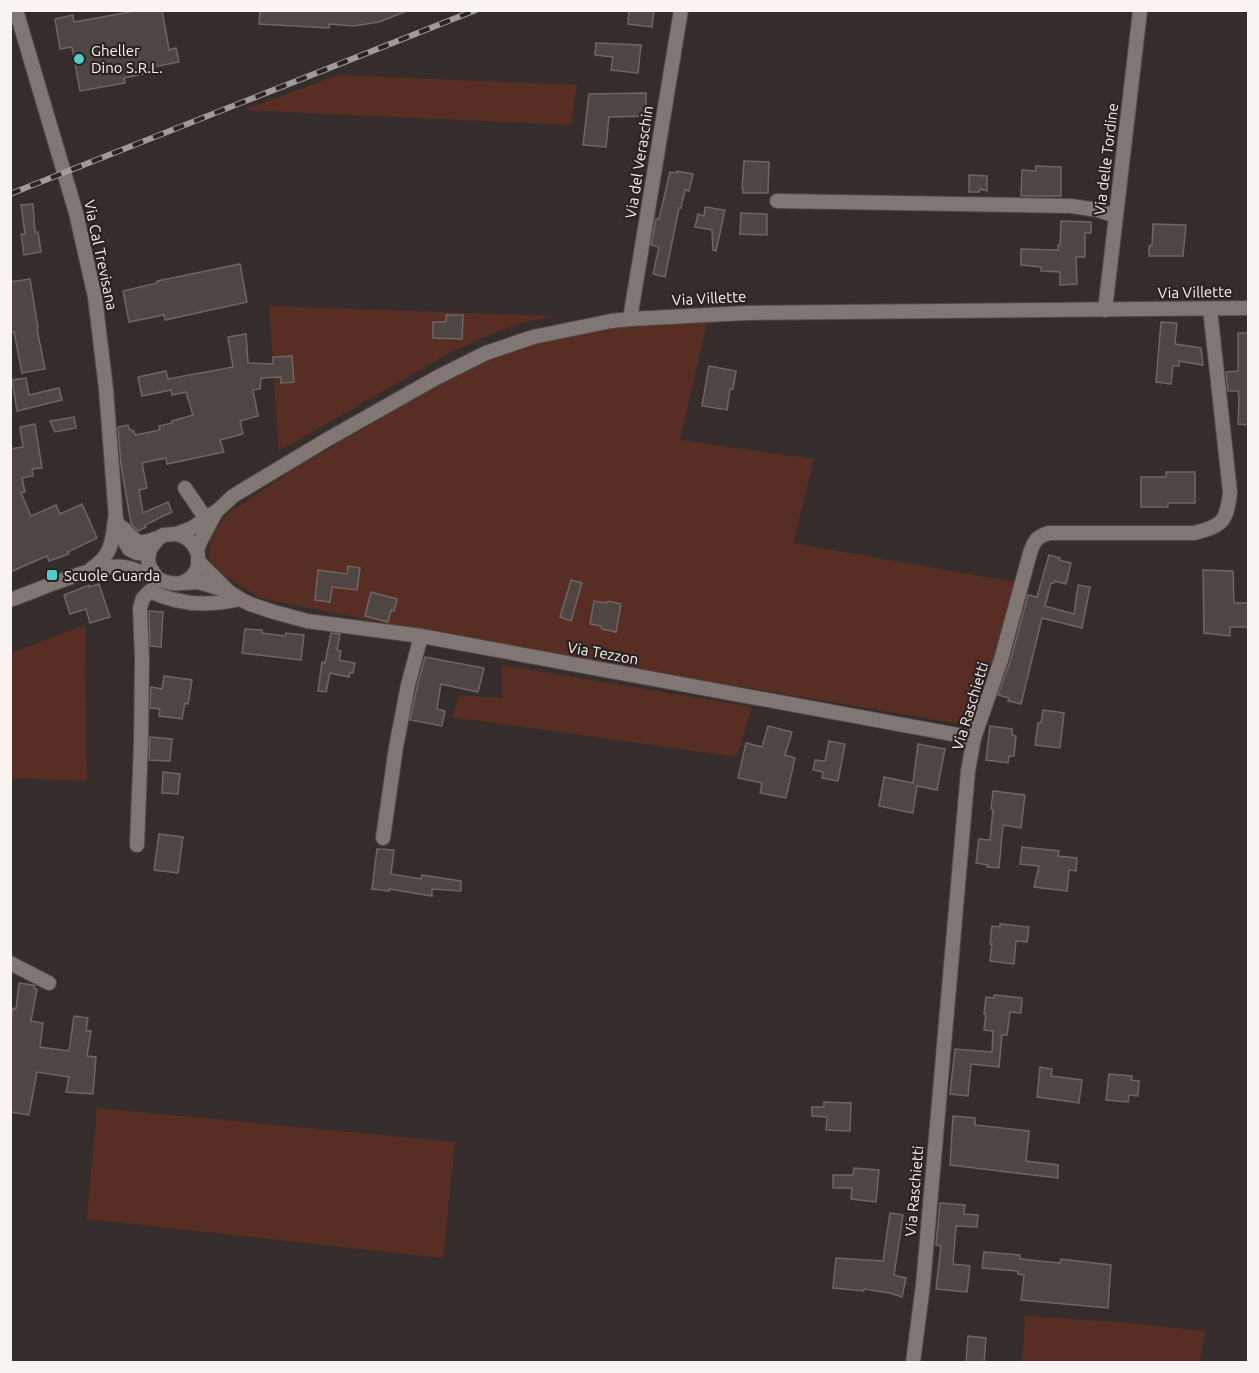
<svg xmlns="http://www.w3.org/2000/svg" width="1259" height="1373" font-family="Ubuntu,sans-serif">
	<rect width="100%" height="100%" fill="#352d2b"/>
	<g fill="#582d23">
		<path d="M338,75l239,10 -6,40 -327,-15z"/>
		<path d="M269,306l285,10 -32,7 -25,9 -44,19 -174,100z"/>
		<path d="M707,323l-27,117 134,19 -21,84 221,39 -24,91 -19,53 -494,-85 -199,-39 -20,-5 -34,-22 -15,-16 1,-20 16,-24 68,-46 169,-98 42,-18 46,-14 80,-15z"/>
		<path d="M85,625l2,156 -76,-3v-125z"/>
		<path d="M502,665l250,42 -15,50 -285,-40 8,-22 42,3z"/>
		<path d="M97,1108l358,34 -12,116 -356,-39z"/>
		<path d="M1025,1316l95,6 85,9 -5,31h-178z"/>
	</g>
	<g fill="#4f4644" stroke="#6f6664" stroke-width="1.5">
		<path d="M141,10h21l7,40 7,-2 3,14 -26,5 1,5 -30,6 1,5 -45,8 -8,-44 -12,2 -5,-30 18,-4 1,7z"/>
		<path d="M260,10h147v1l-28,11 -25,4 -25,-2v4l-70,-4z"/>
		<path d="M629,10h25l-2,17 -24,-3z"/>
		<path d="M596,43l45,2 -3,28 -27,-3 2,-13 -18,-2z"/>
		<path d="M646,93v23l-37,1 -3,30 -23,-2 6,-51z"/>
		<path d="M744,161l25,1 -1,31h-25v-4h-1z"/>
		<path d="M1036,166l25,1v29h-40l1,-26 14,1z"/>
		<path d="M677,171l16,3 -4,17 -4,-1 -4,18h-2l-14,69 -12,-3 6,-27 -8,-2 5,-26h3l11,-47 7,1z"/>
		<path d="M969,175l18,1v15l-7,-2 -1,3h-10z"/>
		<path d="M33,204l2,28h3l3,20 -17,3 -3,-21h4l-4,-29z"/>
		<path d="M705,207l20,3 -9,41 -3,-1 -1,-20 -17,-3 3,-13 6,2z"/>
		<path d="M741,213l26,1v21l-27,-1z"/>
		<path d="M1061,221l30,1v11h-6v24h-9l1,27 -17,1v-13l-19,-1v-4l-20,-2v-16l37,1v-5h2z"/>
		<path d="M1153,224l33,1 -3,31h-34v-10l3,-1z"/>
		<path d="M240,264l7,38 -82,18 -1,-5 -35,7 -6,-31 34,-8v-2z"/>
		<path d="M30,279l8,49 -1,1 8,40 -23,4 -8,-41 -4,1v-51z"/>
		<path d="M446,315h17l-1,24 -29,-1v-16h13z"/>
		<path d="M1161,322l16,1 -2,21 26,4 2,17 -24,-4v5h-6l-2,18 -15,-2z"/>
		<path d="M1238,333h10v92l-10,-1 1,-26 -1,-7h-10l-2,-19 12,-1z"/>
		<path d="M246,334l2,29 25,1v-7l19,-1 2,26 -13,1v-6l-20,1 -1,11 -7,1 5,26 -18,5 3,13 -23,6 4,12 -57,12 -1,-6 -24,5 5,25 -8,2 4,23 25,-11 4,10 -27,13 1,2 -8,4 -7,-7 -10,-59 -3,-38 10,-2 2,5 4,1 1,4 25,-5 -1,-4 13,-3v-2l21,-6 -7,-23 -14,3 -1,-5 -29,6 -4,-19 28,-6 2,8 65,-12 -5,-30z"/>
		<path d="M709,366l27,5 -3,18h-3l-3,21 -25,-4z"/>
		<path d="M26,378l3,17 30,-7 3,12 -45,11 -5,-31z"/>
		<path d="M74,417l2,11 -21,4 -5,-11z"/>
		<path d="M35,424l7,44 -10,1 1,7 -11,2 3,14 -4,1 10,23 25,-11 4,9 22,-10 15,34 -29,14 1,2 -20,7 -2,-5 -37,16v-123l13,-2 -3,-20z"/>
		<path d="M1166,472h29v31h-27v4h-27v-30h25z"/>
		<path d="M1049,555l11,3 -1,2 12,3 -5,21 -11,-3 -1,2h-3l-6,23 29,8 4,-29 12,2 -8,41 -40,-10 -21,86 -13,-3 1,-3 -11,-3 12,-33 18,-67 9,2z"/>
		<path d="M348,566l12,2 -3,22 -25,-3 -2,15 -15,-2 3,-30 29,4z"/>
		<path d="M1203,570l30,1 1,32h14v24h-18v9l-26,-3z"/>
		<path d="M571,580l11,3 -11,38 -11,-4z"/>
		<path d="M99,584l11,33 -20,6 -4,-14 -16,5 -6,-19 25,-10v2z"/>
		<path d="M371,592l26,7 -3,12 -3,-1 -3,12 -23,-6z"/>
		<path d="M594,601l13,2 1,-2 13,3 -5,28 -14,-3 -1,-3 -11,-2z"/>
		<path d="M149,611l14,1 -2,35 -11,-1z"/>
		<path d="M245,629l17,1v3l23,3 1,-3 18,2 -3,25 -59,-7z"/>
		<path d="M331,633l9,1 -3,16 4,1 -2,9 16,3 -2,10 -3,-1 -1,5 -19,-4 -4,19 -8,-1 4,-29 3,1z"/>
		<path d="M425,657l59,11 -6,24 -37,-8 -4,25 8,2 -3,15 -32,-6 7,-33z"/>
		<path d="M164,676l28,4 -4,24 -3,-1 -3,16 -23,-3 1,-7 -10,-1 1,-21 11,2z"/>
		<path d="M1043,710l21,3 -4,35 -25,-3 3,-22h3z"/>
		<path d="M768,726l24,6 -7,23 10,3 -9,40 -26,-5 2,-10 -24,-5 8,-35 16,4z"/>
		<path d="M990,726l22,3v6l4,1 -2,20h-5l-1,7 -22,-3z"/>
		<path d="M150,737l22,2 -2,22 -21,-1z"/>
		<path d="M829,741l16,3 -7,37 -16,-3 1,-6 -10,-2 2,-10 10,1z"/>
		<path d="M918,744l27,5 -8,41 -20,-4 -4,27 -34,-7 5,-29 29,6z"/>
		<path d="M163,772l17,2 -2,20 -16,-1z"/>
		<path d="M993,791l32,4 -4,33 -18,-3 -4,43 -12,-1 1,-2 -12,-2 3,-24 11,1 3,-30 -2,-1z"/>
		<path d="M159,834l24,3 -5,36 -24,-3z"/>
		<path d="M1022,847l37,4 -1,5 19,2 -1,13 -7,-1 -2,21 -33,-4 5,-21 -19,-2z"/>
		<path d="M377,849l17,1 -3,24 30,5 1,-4 39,6v10l-29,-2v7l-43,-7v2l-17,-2z"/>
		<path d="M1000,924l29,3 -2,15 -11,-1 -2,23 -24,-3 2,-17h-2l2,-18 8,1z"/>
		<path d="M19,983l14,2 2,1 -1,3h3l-6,32 12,2 -3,24 29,4 5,-35 14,2 -2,13h5l-4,25 9,1 -3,37 -27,-2 3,-15 -32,-5 -8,43 -19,-3v-85l3,-19 3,1z"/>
		<path d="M994,995l28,3 -1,15 -11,-1 -3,23h-5l-3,32 -28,-3 -3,32 -18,-2 5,-45 37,3 1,-21 -9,-1 2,-16h-2l2,-17 8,1z"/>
		<path d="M1040,1067l12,2 -1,7 31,4 -3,23 -42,-6z"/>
		<path d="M1109,1074l23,2 -1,4 8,1 -1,15 -9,-1 -1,7 -22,-2z"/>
		<path d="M824,1102l27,1 -1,28 -24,-1 1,-13 -15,-1v-9h12z"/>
		<path d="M953,1116l22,2v7l54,6 -3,30 32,4v13l-108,-13z"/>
		<path d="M854,1168l25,2 -3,32 -25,-3 1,-11h-19v-13h20z"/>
		<path d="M940,1203l25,2 -1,9 14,1 -1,12 -21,-1 -3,38 17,2 -3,26 -31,-3 5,-43 -5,-1z"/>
		<path d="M890,1213l13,2 -9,60 12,3 -4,19 -12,-4 -26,-4v2l-31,-3 3,-30 47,3z"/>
		<path d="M984,1252l36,3v4l40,4 1,-4 50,6 -3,43 -87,-8 3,-25 -6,-1v-3l-36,-3z"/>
		<path d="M968,1336l18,2 -2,24h-18z"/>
	</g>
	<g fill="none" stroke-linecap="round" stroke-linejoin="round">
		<defs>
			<g id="minor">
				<path d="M16,10l60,203 19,84 11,92 10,130 9,23 4,7 8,4 12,1"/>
				<path d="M777,201l294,5 27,4 18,6"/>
				<path d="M1105,310l35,-299"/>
				<path d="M630,319l51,-309"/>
				<path d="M185,488l21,31"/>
				<path d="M123,528c15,17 16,17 37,9"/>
				<path d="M197,550l4,-10 14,-26"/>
				<path d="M198,561l30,30 12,8 10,5 24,8 33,9 114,15 553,102"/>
				<path d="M91,569c21,-14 21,-27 24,-50"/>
				<path d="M157,578l-8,-12 -1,-8 2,-9 8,-10 5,-4 13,-1 16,-6 26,-18 15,-14 95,-57 108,-61 50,-25 47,-16 78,-16 19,-2 116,-6 502,-5"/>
				<path d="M182,583l16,-1 27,8"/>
				<path d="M10,600c29,-10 86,-37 114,-33 18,2 41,20 57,16 26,-8 22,-43 -5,-49"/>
				<path d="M383,838l13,-91 12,-62 13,-49"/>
				<path d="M137,845l4,-102 1,-84 -2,-51 3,-10 7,-7c28,14 60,15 90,8"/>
				<path d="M10,963l39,20"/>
				<path d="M913,1362l10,-77 45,-514 6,-33 27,-78 29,-107c4,-12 6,-16 19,-20h145c28,-7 33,-11 36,-41l-20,-183"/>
			</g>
		</defs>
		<use href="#minor" stroke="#514a49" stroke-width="16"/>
		<use href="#minor" stroke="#807774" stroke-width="14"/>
		<defs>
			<path id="rail" d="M10,194l466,-184"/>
		</defs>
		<use href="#rail" stroke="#a19a99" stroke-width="6"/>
		<use href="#rail" stroke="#2b2321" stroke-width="4" stroke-dasharray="11" stroke-linecap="butt"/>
	</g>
	<g fill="#52cdcd" stroke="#2b2321" stroke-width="2">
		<circle cx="79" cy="59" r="6"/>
		<rect x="46" y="569" width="12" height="12" rx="3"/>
	</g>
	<g text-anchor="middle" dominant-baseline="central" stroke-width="4.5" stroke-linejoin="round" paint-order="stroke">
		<g font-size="15" fill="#f9f3f2" stroke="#2b2321" text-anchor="start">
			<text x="91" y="50">Gheller<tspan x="91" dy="17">Dino S.R.L.</tspan></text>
			<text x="64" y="575">Scuole Guarda</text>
		</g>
		<g font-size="15" fill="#f9f3f2" stroke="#2b2321">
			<text transform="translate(1106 159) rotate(-83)">Via delle Tordine</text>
			<text transform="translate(639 162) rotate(-81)">Via del Veraschin</text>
			<text transform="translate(101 255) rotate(78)">Via Cal Trevisana</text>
			<text transform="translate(1195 292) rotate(-1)">Via Villette</text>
			<text transform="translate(709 298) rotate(-3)">Via Villette</text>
			<text transform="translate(603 653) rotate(10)">Via Tezzon</text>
			<text transform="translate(970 706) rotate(-73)">Via Raschietti</text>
			<text transform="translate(914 1191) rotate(-85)">Via Raschietti</text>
		</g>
	</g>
	<rect width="1259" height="1373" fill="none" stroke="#f9f3f2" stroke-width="24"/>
</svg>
